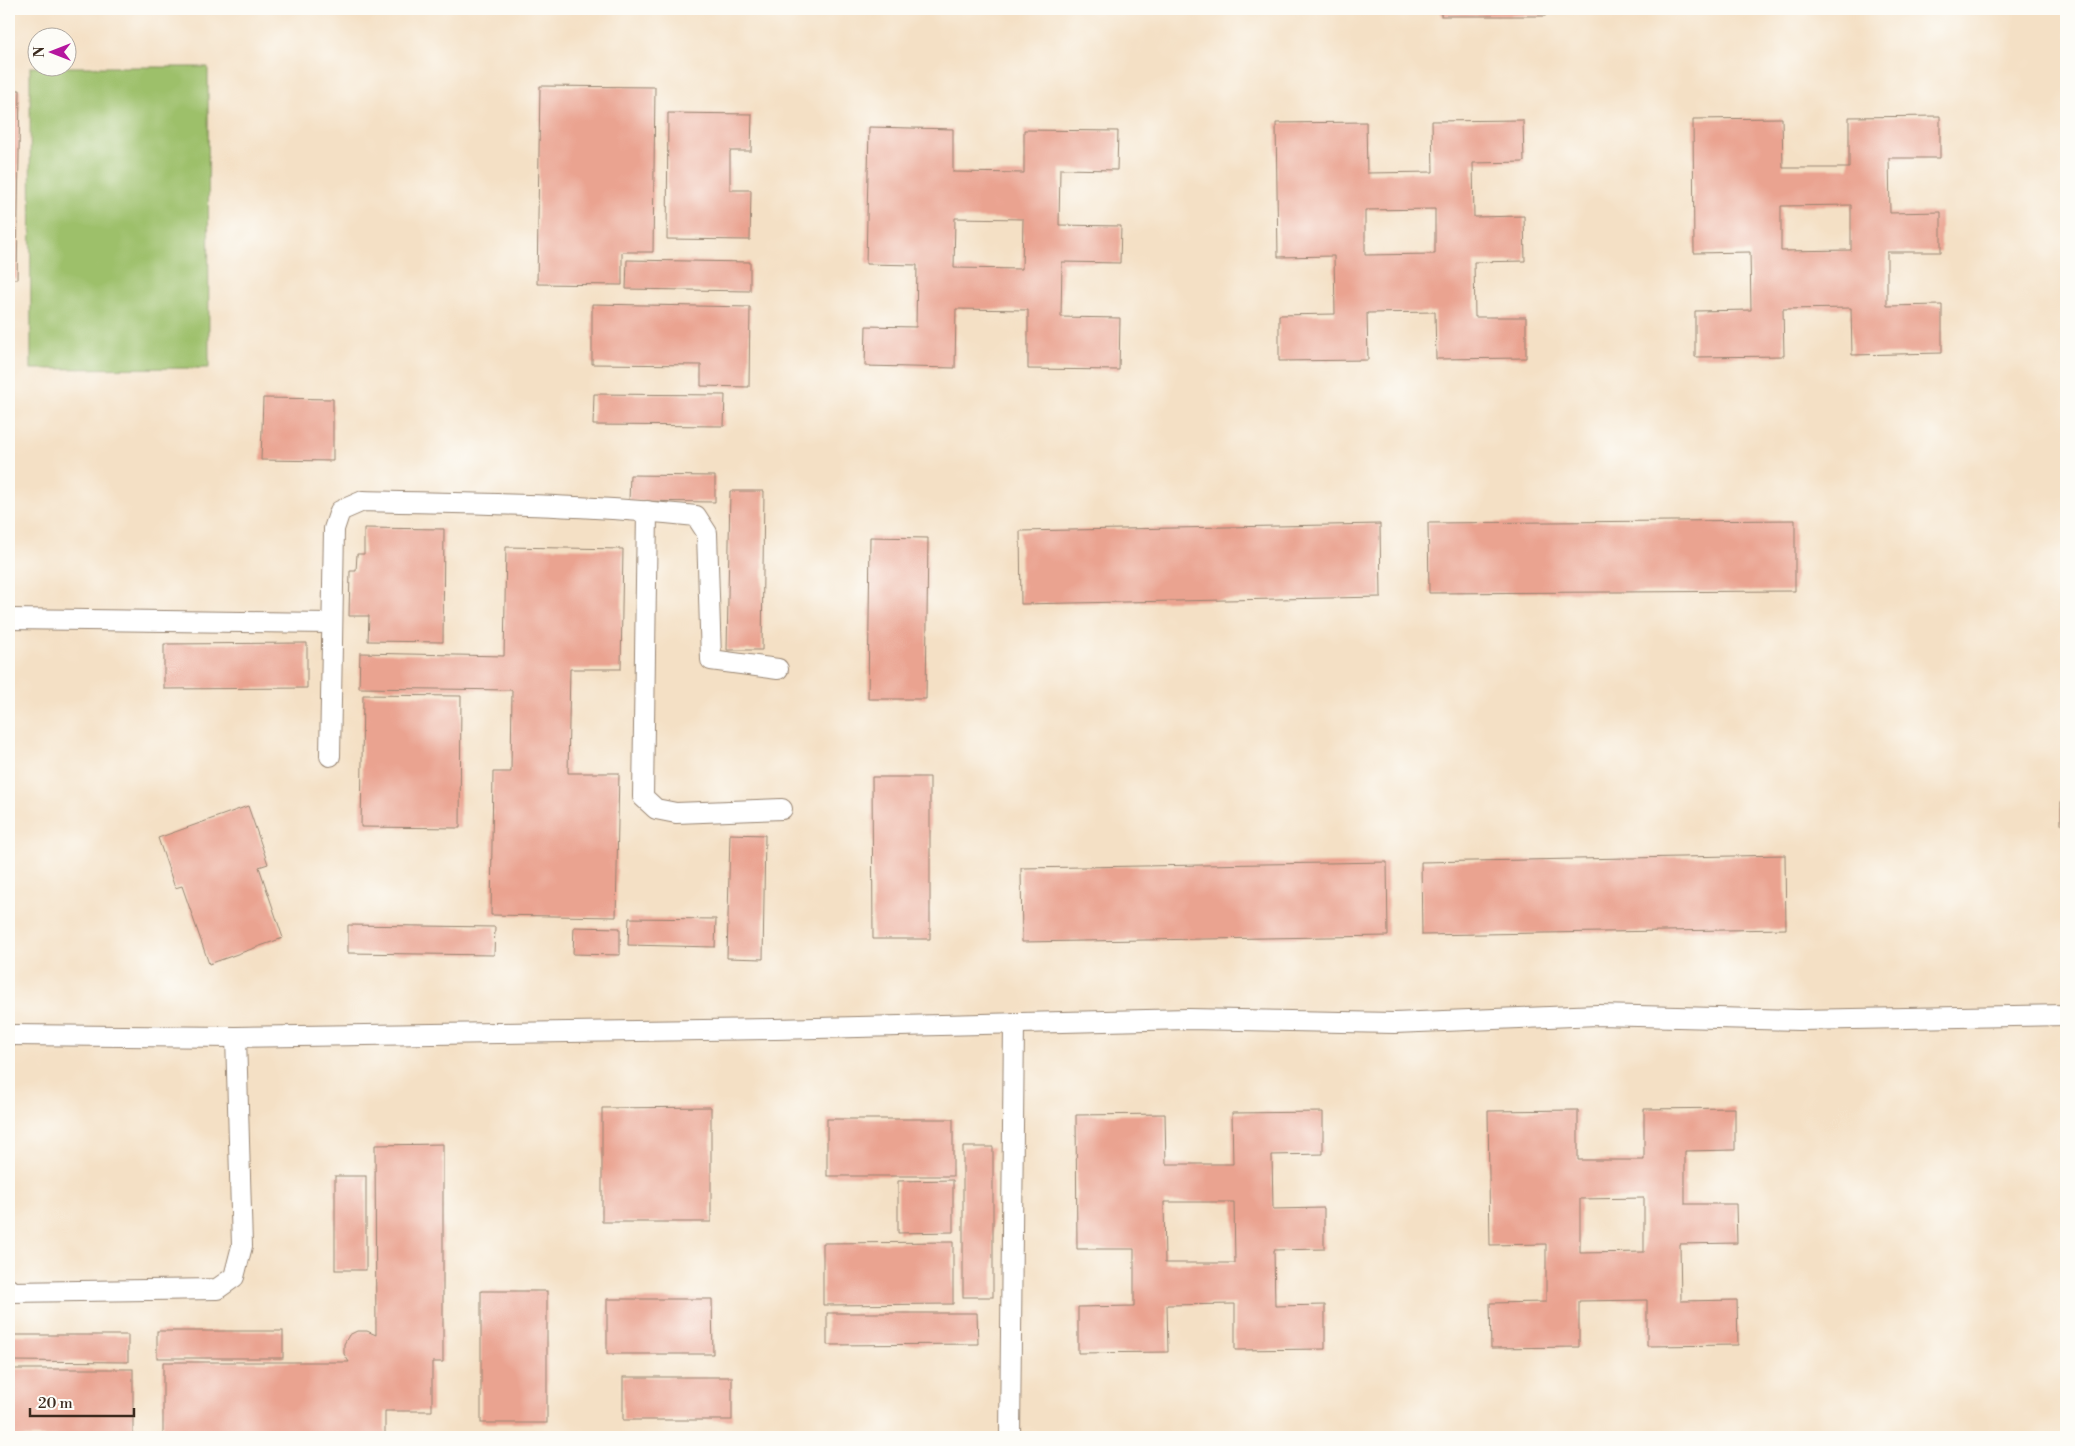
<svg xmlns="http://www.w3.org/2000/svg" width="2075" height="1446" font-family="'Libre Bodoni',serif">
	<rect width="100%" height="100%" fill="#fdfcf7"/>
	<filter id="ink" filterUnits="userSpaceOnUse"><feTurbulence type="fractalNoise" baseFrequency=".02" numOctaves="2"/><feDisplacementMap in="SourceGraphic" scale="10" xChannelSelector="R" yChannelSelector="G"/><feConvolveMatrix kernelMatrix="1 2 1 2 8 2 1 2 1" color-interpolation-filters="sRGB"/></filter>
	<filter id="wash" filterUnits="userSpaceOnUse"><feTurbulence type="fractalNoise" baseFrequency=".0096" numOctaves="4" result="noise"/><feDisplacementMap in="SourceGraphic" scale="20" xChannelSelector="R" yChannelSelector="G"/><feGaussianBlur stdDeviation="1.12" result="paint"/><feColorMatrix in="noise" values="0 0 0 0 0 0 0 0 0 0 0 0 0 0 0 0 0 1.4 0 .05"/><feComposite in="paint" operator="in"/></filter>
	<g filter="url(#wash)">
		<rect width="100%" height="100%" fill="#f4e0c5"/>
		<path fill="#9dc06a" stroke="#6c7544" d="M30,67h178l1,301 -178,1z"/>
		<g id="blocks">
			<g fill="#eaa390" fill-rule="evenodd">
				<rect x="1441" y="9" width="104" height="7"/>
				<path d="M540,86l115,1 -2,165h-31v33l-85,-1z"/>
				<path d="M9,90h11l-3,189h-8z"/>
				<path d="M668,113l84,1 -1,37h-21v39h21l-1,50 -83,-1z"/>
				<path d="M1940,116v42h-51l1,55 51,-1v40h-54v54l55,-1v48l-90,2 -1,-47 -68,1 1,47 -89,1v-46l56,-1 -1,-58 -56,1 -1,-134 89,-1 1,50h66v-51zM1851,205v45l-70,1v-45z"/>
				<path d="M1523,120l1,42 -51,1 1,54 50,-1 1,45 -51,1 1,55h51v41l-90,1 -1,-47 -68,1 1,47 -89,1v-46l56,-1 -1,-58 -56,1 -2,-134 90,-1 1,51 66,-1 -1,-51zM1435,209v45l-70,1v-45z"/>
				<path d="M869,127l84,2v43l71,1v-43l94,1 -1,39 -57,-1 -1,56 62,1 -1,37 -58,-1 -1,55 59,1 -1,52 -91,-1v-59l-72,-1 -1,59 -90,-2 1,-40 50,1 1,-62 -51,-1zM955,218l68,1 -1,50 -68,-1z"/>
				<path d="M627,260l123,2v29l-124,-2z"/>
				<path d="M592,304l158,3 -1,80 -48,-1v-21l-109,-1z"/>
				<path d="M594,394l131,1 -1,31 -131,-1z"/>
				<path d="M263,398l70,1v62l-72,-1z"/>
				<path d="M630,475l85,1v26l-86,-1z"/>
				<path d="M730,491h34l-2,159h-35z"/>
				<path d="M1795,520v71l-366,2 -1,-70z"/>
				<path d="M1380,524l1,73 -360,7 -1,-73z"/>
				<path d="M364,528l80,1 -1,113 -75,-1 1,-25h-20l1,-45h6l1,-17h7z"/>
				<path d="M870,537l58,1 -2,161h-58z"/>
				<path d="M506,547l117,2 -2,120h-51l-2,104h51l-3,144 -125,-2 2,-143h18l1,-82 -153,-2 1,-35 144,3z"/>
				<path d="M307,643v45l-143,1v-45z"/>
				<path d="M363,695l98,1 -1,132 -99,-1z"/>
				<path d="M872,777h58v162h-57z"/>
				<rect x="2061" y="802" width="5" height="22"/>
				<path d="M248,806l20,58 -9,3 24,71 -74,26 -27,-78 -7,2 -17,-50z"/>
				<path d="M730,834l35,1 -2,124 -36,-1z"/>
				<path d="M1785,855l1,74 -364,6 -1,-73z"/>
				<path d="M1387,862l1,74 -366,6 -1,-74z"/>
				<path d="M629,918l87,1 -1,28 -87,-2z"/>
				<path d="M348,925l147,2 -1,28 -146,-2z"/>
				<path d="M574,927l46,1v27l-47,-1z"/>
				<path d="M711,1107v115h-109v-114z"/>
				<path d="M1735,1108v42l-50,1v53h51l1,39 -57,1 1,57 56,-1 1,45 -91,1v-46l-68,1v46l-88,1 -1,-45 56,-1v-58l-56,1 -2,-134 90,-1v50h66v-51zM1644,1198v54l-64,1v-54z"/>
				<path d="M1323,1112v42l-51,1 1,54 51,-1v41l-50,1 1,56 50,-1v44l-90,1v-46l-68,1 1,47 -90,1v-46l56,-1v-57h-57l-1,-134 89,-1 1,50h67l-1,-51zM1164,1202h70l1,61h-70z"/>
				<rect x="827" y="1119" width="126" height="57"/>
				<path d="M443,1144v218h-11v49h-47v25h-222v-74h186l-5,-8v-10l5,-9 8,-4h10l9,4 -1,-190z"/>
				<rect x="963" y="1147" width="30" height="150"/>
				<rect x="335" y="1176" width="31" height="94"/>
				<path d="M953,1180v52l-55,1v-52z"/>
				<path d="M953,1242v62l-130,1v-62z"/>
				<rect x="481" y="1291" width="66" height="132"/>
				<path d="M607,1299h105l1,55h-106z"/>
				<path d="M827,1313h150l1,31 -151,1z"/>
				<rect x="157" y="1331" width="126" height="27"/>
				<path d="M9,1335h119v27l-119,-1z"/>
				<rect x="9" y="1369" width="124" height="68"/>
				<rect x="623" y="1377" width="109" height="43"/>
			</g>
		</g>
	</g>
	<g filter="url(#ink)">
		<use href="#blocks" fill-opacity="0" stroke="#988572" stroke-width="1"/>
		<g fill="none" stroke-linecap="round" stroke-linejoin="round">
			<defs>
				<g id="service">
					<path d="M647,511l-4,286 13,12 20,4 106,-4"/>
					<path d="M9,619l322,4"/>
					<path d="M330,756l4,-227 6,-18 23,-10c111,3 223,3 333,15l11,17 4,127 67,9"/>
					<path d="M9,1035l227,2 539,-8 414,-10 205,4 204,-8 201,5 267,-5"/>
					<path d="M9,1289l2,3 206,-3 17,-12 8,-31 -6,-209"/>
					<path d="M1010,1437l4,-414"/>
				</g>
			</defs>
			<use href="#service" stroke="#988572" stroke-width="22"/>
			<use href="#service" stroke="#fff" stroke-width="20"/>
		</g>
	</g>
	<rect width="2075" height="1446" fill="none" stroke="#fdfcf7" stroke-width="30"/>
	<g transform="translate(52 52) rotate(270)"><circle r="24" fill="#fdfcf7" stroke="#afa8a0"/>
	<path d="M0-4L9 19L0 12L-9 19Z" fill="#b5179e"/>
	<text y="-8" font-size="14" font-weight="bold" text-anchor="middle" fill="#3b2a1e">N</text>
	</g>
	<path d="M30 1408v8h104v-8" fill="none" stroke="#3b2a1e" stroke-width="2.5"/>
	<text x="38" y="1408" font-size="15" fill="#3b2a1e" stroke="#fdfcf7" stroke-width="4" paint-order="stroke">20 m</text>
</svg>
